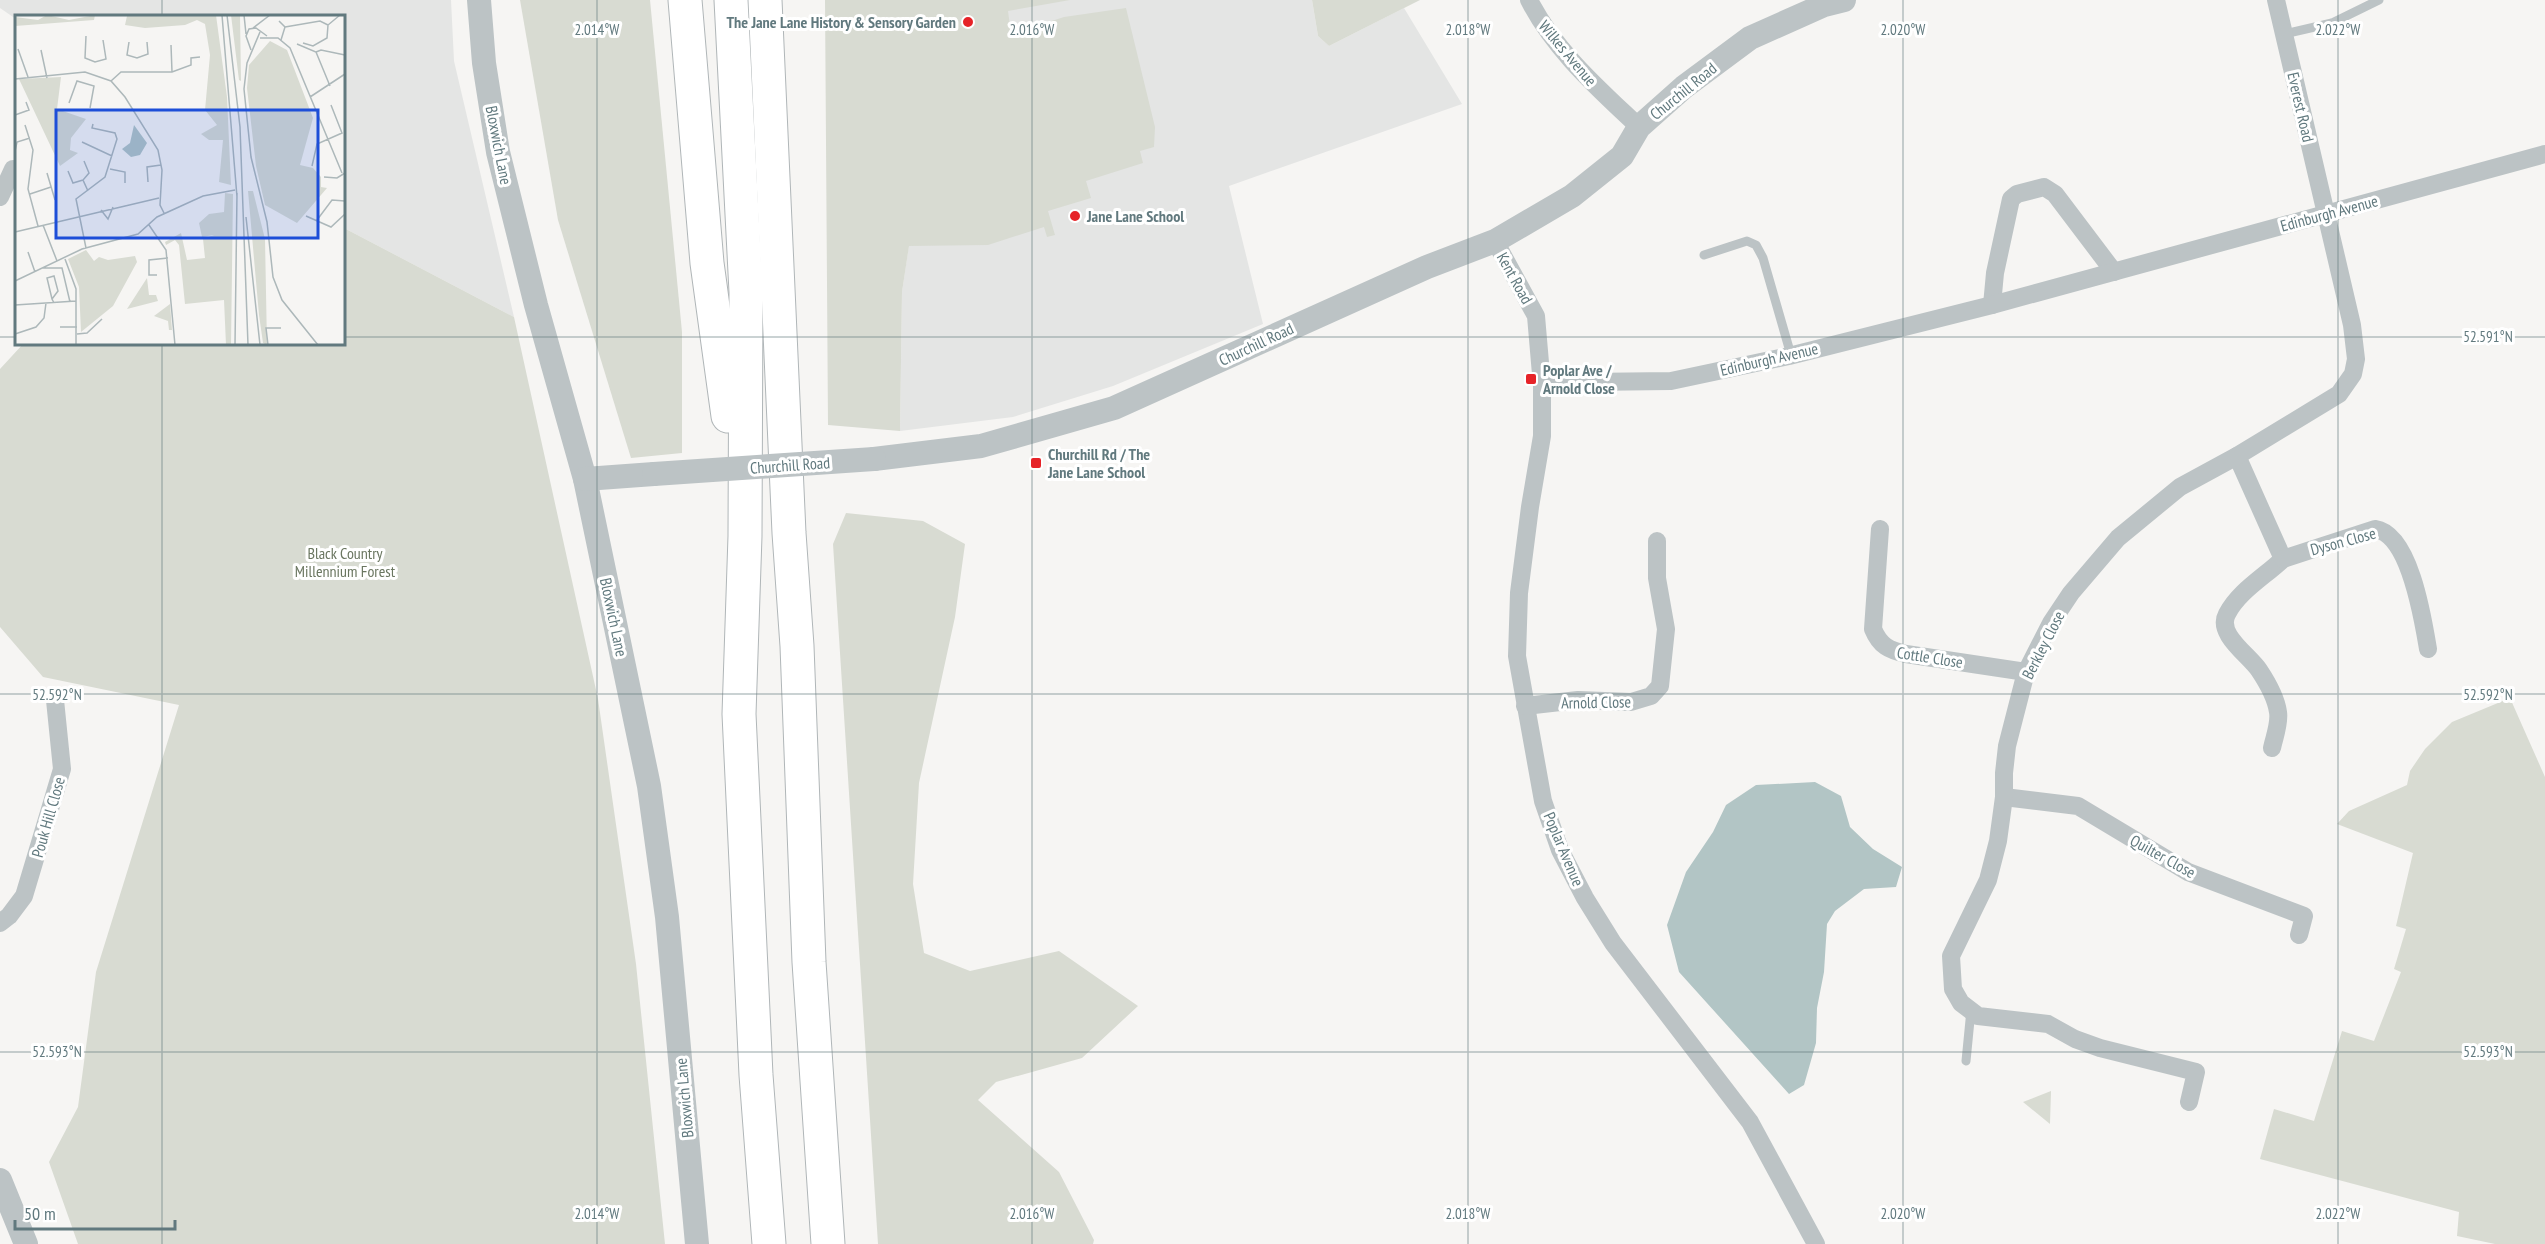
<svg xmlns="http://www.w3.org/2000/svg" width="2545" height="1244" font-family="'PT Sans Narrow',sans-serif">
	<rect width="100%" height="100%" fill="#f6f5f3"/>
	<g fill="#e4e5e4">
		<path d="M0,0h451l3,61 60,256 -170,-89v-212h-328v3l-16,-11z"/>
		<path d="M927,0h385l6,36 11,10 75,-38 58,96 -233,82 34,138 -150,62 -100,31 -113,14 2,-139 28,-190z"/>
	</g>
	<g fill="#d8dbd2">
		<path d="M520,0h130l32,332v121l-51,5 -73,-238z"/>
		<path d="M825,0h245l-62,11 3,23 53,-17 62,-9 29,119 -1,20 -14,4 3,12 -57,18 5,17 -43,13 7,24 -8,2 -3,-10 -56,18 -79,1 -7,46 -2,139 -72,-6z"/>
		<path d="M1312,0h108l-91,46 -11,-10z"/>
		<path d="M344,228l170,89 84,382 38,265 29,280h-587l-29,-82 29,-55 18,-135 83,-267 -136,-28 -43,-50v-258l23,-25h321z"/>
		<path d="M846,513l77,8 42,23 -10,73 -36,166 -6,101 11,69 46,18 89,-20 79,55 -56,52 -86,24 -18,18 81,72 35,68 -1,4h-215l-45,-700z"/>
		<path d="M2510,698l35,79v467h-50l-38,-8 2,-24 -199,-53 14,-50 40,12 28,-90 32,10 27,-69 -7,-3 12,-40 -10,-3 17,-73 -76,-29 12,-13 58,-26 3,-14 15,-22 27,-27z"/>
		<path d="M2051,1091l-1,33 -27,-22z"/>
	</g>
	<path fill="#b2c5c5" d="M1815,782l26,14 9,31 23,22 29,18 -6,20 -32,2 -29,22 -8,13 -3,48 -7,36 -1,35 -12,42 -15,9 -110,-122 -12,-47 19,-53 27,-40 13,-27 30,-20z"/>
	<g fill="none" stroke-linecap="round" stroke-linejoin="round">
		<defs>
			<g id="motorway">
				<path d="M685,0l22,263 21,153"/>
				<path d="M731,0l15,292 -1,244 -6,178 17,361 13,169"/>
				<path d="M765,0l24,533 8,113 12,316 19,282"/>
			</g>
		</defs>
		<use href="#motorway" stroke="#b0b6b8" stroke-width="35"/>
		<g stroke="#bcc3c5" stroke-width="9">
			<path d="M2284,34l48,-11 47,-23"/>
			<path d="M1704,255l43,-14 9,4 7,13 28,97"/>
			<path d="M1966,1061l5,-51"/>
		</g>
		<g stroke="#bcc3c5" stroke-width="18">
			<path d="M1529,0c26,51 69,88 110,127"/>
			<path d="M0,197l13,-28"/>
			<path d="M1495,241l41,75 6,70v50l-12,71 -11,86 -2,63 26,145 17,49 25,48 28,45 137,179 66,122"/>
			<path d="M1992,305l3,-32 16,-74 6,-5 27,-7 11,7 59,78"/>
			<path d="M1542,386l43,-4 86,-1 118,-25 203,-51 553,-151"/>
			<path d="M2237,456l46,103c-19,18 -44,32 -56,55 -11,20 22,41 32,56 8,12 17,28 19,42 2,11 -4,26 -6,36"/>
			<path d="M1880,529l-7,100c7,17 16,21 33,25l120,18"/>
			<path d="M2283,559l92,-30c35,5 48,90 53,120"/>
			<path d="M1525,706l53,-6 53,2 20,-6 9,-10 6,-57 -9,-51v-37"/>
			<path d="M2004,797l74,9 110,66 116,44 -5,19"/>
			<path d="M0,923l9,-7 15,-20 38,-127 -7,-69"/>
			<path d="M2189,1102l7,-30 -96,-24 -25,-9 -27,-15 -70,-8 -17,-13 -8,-14 -2,-33 37,-76 10,-39 6,-44v-24l3,-27 19,-74 25,-49 20,-30 47,-55 62,-51 57,-31 102,-62 14,-20 3,-15 -4,-34 -76,-325"/>
		</g>
		<g stroke="#bcc3c5" stroke-width="24">
			<path d="M479,0l5,63 14,89 38,153 49,174 64,307 18,131 30,327"/>
			<path d="M874,459l107,-13 133,-38 313,-141 68,-26 77,-45 50,-40 17,-29 45,-40 66,-49 74,-33 20,-5"/>
			<path d="M585,479l69,-5"/>
			<path d="M0,1180l26,64"/>
		</g>
		<use href="#motorway" stroke="#fff" stroke-width="33"/>
		<path stroke="#bcc3c5" stroke-width="24" d="M654,474l220,-15"/>
	</g>
	<path fill="none" stroke="#61797e" stroke-width="1.5" stroke-opacity="0.45" d="M162,0v16M597,0v1244M1032,0v1244M1468,0v1244M1903,0v1244M2338,0v1244M0,337h16M344,337h2201M162,344v900M0,694h2545M0,1052h2545"/>
	<g fill="#e62328" stroke="#fff" stroke-width="2">
		<circle cx="968" cy="22" r="6"/>
		<circle cx="1075" cy="216" r="6"/>
		<rect x="1525" y="373" width="12" height="12" rx="3"/>
		<rect x="1030" y="457" width="12" height="12" rx="3"/>
	</g>
	<g text-anchor="middle" dominant-baseline="central" stroke-width="6" stroke-linejoin="round" paint-order="stroke">
		<g font-size="16" font-weight="bold" fill="#61797e" stroke="#fff" text-anchor="start">
			<text x="956" y="22" text-anchor="end">The Jane Lane History &amp; Sensory Garden</text>
			<text x="1087" y="216">Jane Lane School</text>
			<text x="1543" y="370">Poplar Ave /<tspan x="1543" dy="18">Arnold Close</tspan></text>
			<text x="1048" y="454">Churchill Rd / The<tspan x="1048" dy="18">Jane Lane School</tspan></text>
		</g>
		<g font-size="16" fill="#61797e" stroke="#fff">
			<text transform="translate(1568 53) rotate(50)">Wilkes Avenue</text>
			<text transform="translate(1683 91) rotate(-39)">Churchill Road</text>
			<text transform="translate(2301 107) rotate(77)">Everest Road</text>
			<text transform="translate(499 145) rotate(79)">Bloxwich Lane</text>
			<text transform="translate(2329 213) rotate(-15)">Edinburgh Avenue</text>
			<text transform="translate(1515 278) rotate(61)">Kent Road</text>
			<text transform="translate(1256 344) rotate(-25)">Churchill Road</text>
			<text transform="translate(1769 359) rotate(-13)">Edinburgh Avenue</text>
			<text transform="translate(790 465) rotate(-4)">Churchill Road</text>
			<text transform="translate(2343 541) rotate(-15)">Dyson Close</text>
			<text transform="translate(614 617) rotate(78)">Bloxwich Lane</text>
			<text transform="translate(2043 645) rotate(-63)">Berkley Close</text>
			<text transform="translate(1930 657) rotate(9)">Cottle Close</text>
			<text transform="translate(1596 702) rotate(-1)">Arnold Close</text>
			<text transform="translate(48 817) rotate(-74)">Pouk Hill Close</text>
			<text transform="translate(1564 849) rotate(67)">Poplar Avenue</text>
			<text transform="translate(2163 856) rotate(29)">Quilter Close</text>
			<text transform="translate(684 1098) rotate(-95)">Bloxwich Lane</text>
		</g>
		<g font-size="16" fill="#6a7660" stroke="#fff">
			<text x="345" y="553">Black Country<tspan x="345" dy="18">Millennium Forest</tspan></text>
		</g>
	</g>
	<g transform="translate(15 15)">
		<rect width="330" height="330" fill="#f6f5f3"/>
		<path d="M32,0l22,5 26,-5 -1,5 -79,6v-9l23,3zM201,0l11,82 4,88 -12,-3 4,-42h-14l-8,-6 16,-9 -12,-15 5,-55 -5,-31 -8,-4 -12,5 -40,3 -20,-3 2,-9zM216,0h9l1,66 -2,-1zM255,26l17,9 26,68 -13,47 13,3 8,9v10l6,1 -30,35 -32,-18 -9,-39 -9,-78 2,-23zM46,62l-4,32 29,10 -15,19 -1,12 8,3 -18,13 -41,-87zM233,176h5l12,48 2,106 -4,-2 -4,-28zM210,178l8,1 -2,151h-5l-2,-45 -39,4 -6,-59 -4,-5 -9,5 -1,-3 16,-9 6,27 18,-2 -2,-19 11,-4 -12,2 -3,-14 10,-9 15,-2zM71,235l8,11 5,-4 9,3 27,-4 2,6 -24,44 -32,26 -2,-45 -11,-28zM132,263l2,17h7l2,6 -31,8zM155,289l2,26h-3l-1,-9 -14,-5z" fill="#d8dbd2"/>
		<path d="M119,110l13,18 -7,12 -9,2 -9,-8 8,-6z" fill="#b2c5c5"/>
		<path fill="none" stroke="#adb8ba" stroke-width="1.5" d="M207,0l15,182M212,0l13,112 8,218M229,0l2,19M264,6l6,6 -4,13M270,12l35,-6 8,4M238,13l17,-13M245,17l-13,31 -3,26 7,68 16,65 6,55 9,23 36,45M71,21l-1,22 10,4 11,-3 -3,-19M245,23h18l12,10 52,125M114,27l-2,13 10,3 11,-4 -1,-12M288,28l10,3 14,-8 1,-13 12,-10M282,29l19,8 14,34M156,30l1,27M3,34l10,28M26,35l6,28M236,35l-5,-14 3,-7 7,-1 11,8M301,37l5,-2 24,5M0,64l70,-7 26,9 14,16 33,53 4,20 -2,35 4,8M96,66l10,-9h51l19,-7v-7l9,-1M295,82l35,-23M54,88l8,-22 17,5 -4,22M0,100l14,-5 -3,-8M10,110l8,25 -5,39 10,37M67,127l30,14M0,136l2,-9 13,-4M69,146l5,12 -6,7 5,11M297,151l5,-22 25,-11 -11,-28M95,154l15,3v11M53,156l5,12 10,-3M32,158l8,27M309,162l13,1 8,-5M133,167l-1,-15 14,-2M15,179l21,-7M86,195l7,9 5,-12M291,201l25,11 14,-13M231,202l14,128M302,205l15,-20 13,1M28,210l14,36M134,210l17,25 9,95M0,217l144,-34M71,233l-10,-49 29,-22 12,-38 -2,-6 -23,-5 1,-4M13,237l7,20M50,244l11,30v56M28,253h19l8,34M142,260h-8v-15l19,-2M0,266l67,-32 56,-15 19,-17 46,-21 32,-6M37,284l6,-8 -4,-15 -7,2 5,21 2,4M0,290l61,-4M50,312h-5h17M0,319l21,-7 8,-9 2,-15M62,319l10,-1 15,-14M220,330l2,-152M253,330l-2,-17h15"/>
		<path fill="#1d4ed8" fill-opacity="0.15" stroke="#1d4ed8" stroke-width="3" d="M41,95h262v128h-262z"/>
		<rect width="330" height="330" fill="none" stroke="#61797e" stroke-width="3"/>
	</g>
	<g font-size="15" text-anchor="middle" fill="#61797e" stroke="#fff" stroke-width="6" stroke-linejoin="round" paint-order="stroke">
		<text x="597" y="35">2.014°W</text>
		<text x="1032" y="35">2.016°W</text>
		<text x="1468" y="35">2.018°W</text>
		<text x="1903" y="35">2.020°W</text>
		<text x="2338" y="35">2.022°W</text>
		<text x="2488" y="342">52.591°N</text>
		<text x="2488" y="700">52.592°N</text>
		<text x="57" y="700">52.592°N</text>
		<text x="2488" y="1057">52.593°N</text>
		<text x="57" y="1057">52.593°N</text>
		<text x="597" y="1219">2.014°W</text>
		<text x="1032" y="1219">2.016°W</text>
		<text x="1468" y="1219">2.018°W</text>
		<text x="1903" y="1219">2.020°W</text>
		<text x="2338" y="1219">2.022°W</text>
	</g>
	<path d="M15 1220v9h160v-9" fill="none" stroke="#61797e" stroke-width="3"/>
	<text x="24" y="1220" font-size="18" fill="#61797e" stroke="#ffffff" stroke-width="4.5" paint-order="stroke">50 m</text>
</svg>
